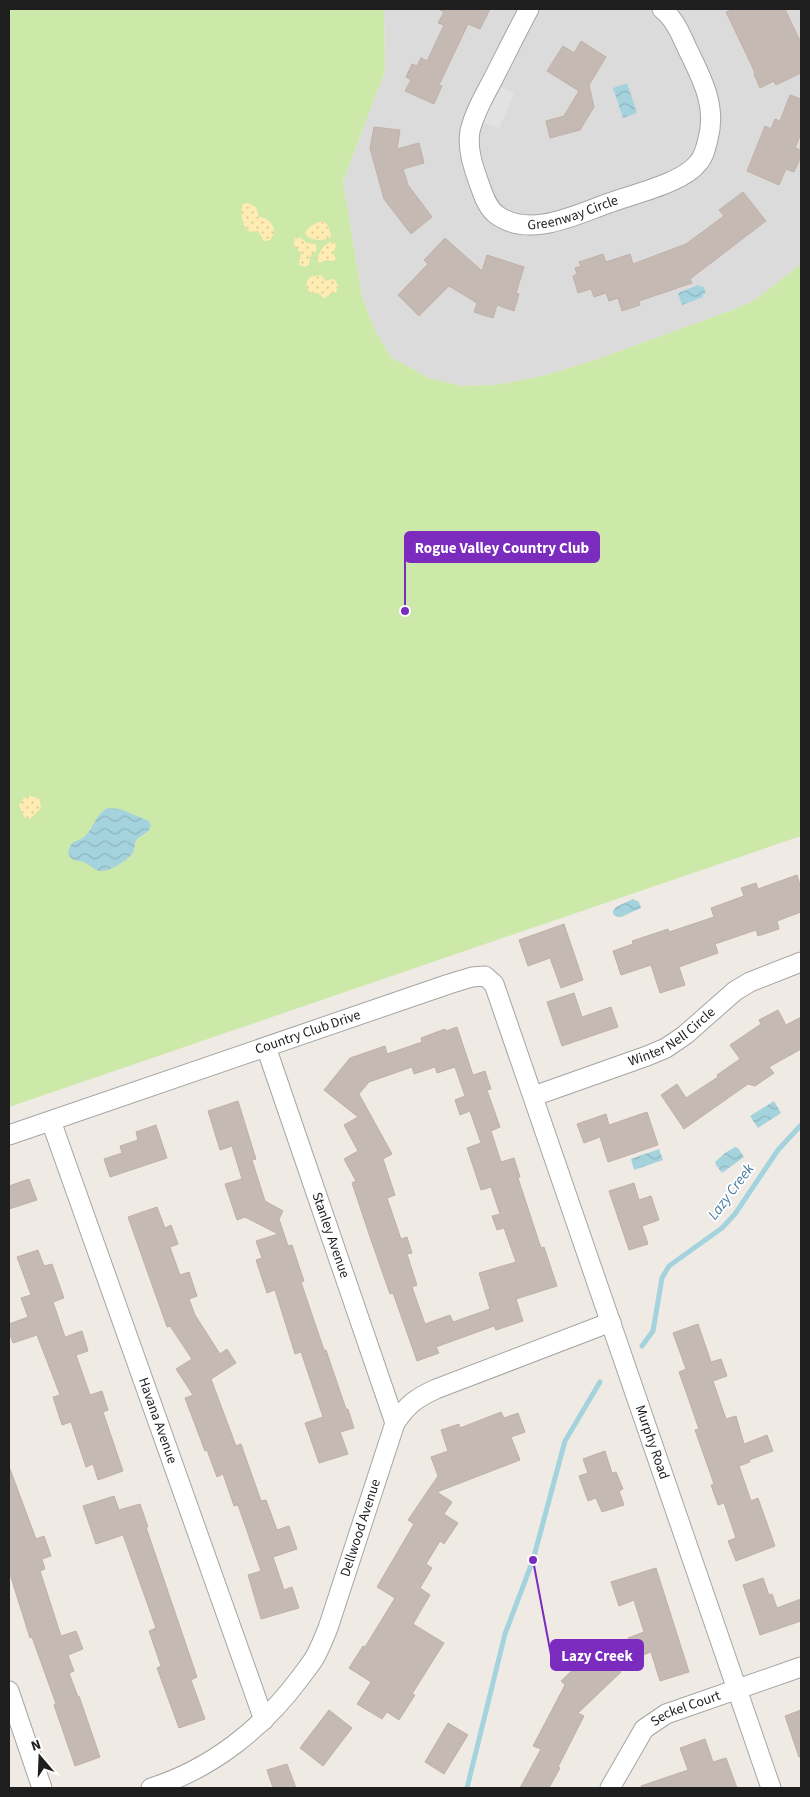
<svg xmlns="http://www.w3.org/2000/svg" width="810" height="1797" font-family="'Source Sans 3',sans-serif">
	<defs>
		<pattern id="sand-dots" width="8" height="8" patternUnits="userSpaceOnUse" patternTransform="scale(1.25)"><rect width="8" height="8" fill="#ffecb2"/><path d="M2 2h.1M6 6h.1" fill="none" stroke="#daca99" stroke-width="1.8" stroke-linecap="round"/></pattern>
		<pattern id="water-waves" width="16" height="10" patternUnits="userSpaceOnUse" patternTransform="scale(1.25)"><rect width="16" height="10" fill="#a4d3dd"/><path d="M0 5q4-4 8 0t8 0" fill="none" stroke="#8db5bd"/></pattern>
	</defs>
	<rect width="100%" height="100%" fill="#efebe4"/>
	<path fill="#dcdbdb" d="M384,9h417v255l-46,36 -20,9 -140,51 -53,16 -46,9 -35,1 -32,-8 -37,-20 -17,-27 -13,-34 -19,-116 42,-110z"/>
	<path fill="#cce9a9" d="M9,9h375l1,62 -42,110 19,116 13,34 17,27 37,20 32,8 35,-1 46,-9 53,-16 140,-51 20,-9 46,-36v572l-792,271z"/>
	<g fill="url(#sand-dots)">
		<path d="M247,203l9,4 3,10c12,1 20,13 11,23l-6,1 -6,-10 -8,1c-9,-7 -10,-18 -7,-28z"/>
		<path d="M323,221l6,6 2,10c-7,4 -22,5 -26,-4 2,-6 12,-11 18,-12z"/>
		<path d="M300,237l7,6 8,1 2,3 -1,4 -6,5 -1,9 -4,2 -6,-2 2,-12 -7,-8 1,-7z"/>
		<path d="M330,242h4l2,4 -3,7 3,6 -3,2 -7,-1 -7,3 -2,-5 6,-11z"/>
		<path d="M321,275l5,6 5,-2 4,1 3,6 -2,6 -3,2 -3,-1 -2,4 -4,1 -6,-5c-11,1 -15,-8 -8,-16z"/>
		<path d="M30,796l9,2 2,10 -11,11 -6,-2 -5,-12 5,-7z"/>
	</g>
	<path fill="#e2e2e2" d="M502,87l12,7 -15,34 -15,-5 2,-9z"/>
	<g fill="url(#water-waves)">
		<path d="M627,83l10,30 -14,5 -10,-30z"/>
		<path d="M698,285l3,2 2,-1 3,7 -3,1v3l-21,8 -4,-12z"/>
		<path d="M108,808l12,1 29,12c6,10 -7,13 -13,19 -2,5 -1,12 -5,15 -5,6 -22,17 -31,16 -6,-1 -11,-7 -17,-9 -8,-2 -13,-1 -15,-10 5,-15 9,-8 17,-16 9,-8 11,-23 23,-28z"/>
		<path d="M633,899l6,3 2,6 -20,9h-4l-4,-3v-3l3,-4z"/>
		<path d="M774,1101l7,12 -23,15 -8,-12z"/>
		<path d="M735,1147l3,1 6,9 -22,16 -6,-8 -1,-3 10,-9z"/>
		<path d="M659,1149l4,11 -29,10 -3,-11z"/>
	</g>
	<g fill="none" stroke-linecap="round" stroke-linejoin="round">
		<g stroke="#a4d3dd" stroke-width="5">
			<path d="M642,1346l11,-15 9,-53 7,-12 53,-38 13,-14 43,-64 23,-25"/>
			<path d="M467,1788l38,-154 28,-74 32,-119 35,-59"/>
		</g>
	</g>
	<g fill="#c4bab3" stroke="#c1b0a6" fill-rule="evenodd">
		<path d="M438,9h52l-10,20 -12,-5 -29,61 3,1 -8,18 -29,-13 6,-11 -5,-3 6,-13 5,2 4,-8 6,3 17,-36 -6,-2 6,-11z"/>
		<path d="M735,9h50l16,34v30l-25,12 -2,-4 -14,7 -6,-14 1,-1 -4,-9 -25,-52z"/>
		<path d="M581,41l25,16 -17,28 5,22 -14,23 -30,8 -4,-17 18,-5 15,-25 -32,-20 16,-25 11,7z"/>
		<path d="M790,95l11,4v34l-6,15 6,2v6l-7,16 -8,-3 -7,16 -32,-14 18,-45 6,3 4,-10 5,2z"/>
		<path d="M374,127l26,3 -3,19 22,-6 5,20 -21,6 5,16 24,32 -21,17 -27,-35 -14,-51z"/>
		<path d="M743,192l23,29 -76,58 2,4 -53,18 1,4 -18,6 -4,-13 -9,3 -3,-8 -12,4 -3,-8 -13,4 -5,-17 4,-2 -2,-6 6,-2 -2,-4 24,-8 3,8 24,-8 3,10 53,-20 38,-28 -5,-6z"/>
		<path d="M445,238l37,33 5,-16 37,12 -8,26 3,1 -5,17 -17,-6 -4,13 -19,-6 3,-9 -28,-17 -30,30 -21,-21 30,-31 -4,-4z"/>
		<path d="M797,875l4,13v24l-24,9 2,8 -21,7 -2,-6 -41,14 3,9 -39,14 6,18 -25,8 -9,-28 -30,10 -8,-24 20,-7 -1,-3 36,-12 1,3 45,-15 -3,-9 33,-12 -3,-8 15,-5 2,6z"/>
		<path d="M564,924l19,56 -22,8 -11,-30 -22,8 -9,-26z"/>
		<path d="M574,993l8,24 29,-10 7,20 -56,19 -15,-44z"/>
		<path d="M778,1010l8,15 15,-8v32l-32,18 5,6 -19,13 -7,-2 -64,45 -23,-34 16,-11 9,14 32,-21 -1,-2 23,-16 -10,-14 31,-21 -2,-4z"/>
		<path d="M457,1027l16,48 12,-4 6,18 -4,1 13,37 -9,4 10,31 13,-4 6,19 -2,1 23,70 3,-1 13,39 -41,13 7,22 -27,9 -2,-4 -58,21 3,6 -22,8 -24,-68 -3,1 -20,-57 -18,-54 4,-2 -12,-22 14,-8 -14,-26 14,-8 -34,-27 26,-32 35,-12 2,8 35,-12 -1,-4 24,-9 1,2zM412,1067l2,7 21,-7 2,6 18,-6 10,29 -10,4 5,15 10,-4 11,32 -14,5 14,42 10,-3 9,27 -8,2 5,14 7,-2 12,34 -37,11 11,36 -37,13 -3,-7 -25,9 -13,-37 5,-2 -10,-31 5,-1 -5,-16 -6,2 -14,-41 8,-3 -12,-36 9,-5 -33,-60 10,-12z"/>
		<path d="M238,1101l18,58 -4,1 13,41 18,10 -4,8 9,27 4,-1 12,36 -3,1 23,68h2l20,59h2l6,19 -14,4 8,22 -29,9 -14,-40 18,-6 -22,-65 -6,2 -20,-64 -8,3 -11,-33 6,-2 -6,-17 22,-7 -33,-17 -8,3 -12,-36 17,-5 -10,-33 -12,4 -12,-39z"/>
		<path d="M647,1112l11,33 -50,17 -8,-25 -16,6 -7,-19 29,-10 3,11z"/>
		<path d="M156,1125l11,33 -57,19 -6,-18 18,-6 -2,-7 18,-6 -2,-8z"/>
		<path d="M29,1179l8,21 -28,9v-23z"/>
		<path d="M634,1183l5,17 12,-4 8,24 -17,6 6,18 -19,6 -20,-59z"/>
		<path d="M157,1207l8,21 6,-3 7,19 -8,3 10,28 9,-3 8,24 -8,3 6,16 25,39 7,-5 9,14 -25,16 25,67 5,-2 20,57 5,-1 11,30 12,-4 8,23 -24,8 11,33 8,-3 7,21 -38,11 -13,-44 13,-4 -23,-66 -4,1 -11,-32 -6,3 -10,-27 -2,1 -20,-53 8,-3 -17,-26 16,-10 -22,-33 -3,1 -39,-110z"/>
		<path d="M38,1250l6,16 8,-2 12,34 -11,4 12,35 17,-6 6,20 -12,4 14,40 12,-4 6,19 -5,2 20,59 -25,9 -5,-16 -7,3 -15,-45 -9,3 -9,-28 7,-2 -23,-60 -24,8 -4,-11v-8l19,-7 -7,-19 10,-3 -14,-38z"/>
		<path d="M698,1324l13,38 10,-3 6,17 -14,5 13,38 10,-3 8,28 23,-9 6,16 -24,9 1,2 -11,4 12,35 7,-3 17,48 -39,15 -8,-20 8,-3 -12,-35 -6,2 -7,-20 3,-1 -19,-54 4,-1 -20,-57 7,-3 -13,-36z"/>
		<path d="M501,1412l3,6 14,-5 7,19 -14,5 9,23 -83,32 15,10 -8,12 14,9 -14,21 -4,-3 -14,23 6,4 -12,20 10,7 -17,29 31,19 -32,51 3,1 -16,25 -12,-8 -5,7 -25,-15 14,-22 -22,-14 14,-22 2,1 30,-49 -18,-11 37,-63 -6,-4 30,-44 -7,-19 17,-6 -7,-21 18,-6 1,4z"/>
		<path d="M605,1451l7,22 4,-1 7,17 -4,2 5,14 -22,7 -6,-14 -8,3 -9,-25 9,-3 -5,-14z"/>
		<path d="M9,1469h1l26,70 8,-3 7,20 -9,3 3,10 -5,2 21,65 15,-5 7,18 -15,6 6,16 -5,2 9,24 1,-1 21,61 -25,9 -21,-61 2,-1 -24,-67 -2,1 -21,-67z"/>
		<path d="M114,1496l5,14 21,-6 8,23h-2l51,150 -6,3 14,39 -26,9 -22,-60 4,-2 -12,-35 7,-3 -33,-93 -27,9 -13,-38z"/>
		<path d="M656,1568l33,104 -29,9 -9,-29 -16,6 -7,-20 16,-6 -10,-32 -15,6 -8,-24z"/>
		<path d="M763,1578l6,17 3,-1 5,14 24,-9v22l-41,14 -17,-50z"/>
		<path d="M597,1647l24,25 -43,41 6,3 -26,51 2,1 -11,20h-29l21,-39 -8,-3 32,-61 -4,-4z"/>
		<path d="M329,1710l23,18 -29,38 -23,-18z"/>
		<path d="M801,1710v47h-2l-14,-41z"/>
		<path d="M448,1723l20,12 -24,39 -19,-12z"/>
		<path d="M705,1739l8,23 13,-4 11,30h-95l-1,-2 47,-16 -8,-22z"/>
		<path d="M287,1764l9,24h-23l-6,-18z"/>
	</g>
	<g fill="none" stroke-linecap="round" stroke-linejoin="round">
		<defs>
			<g id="minor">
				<path id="s1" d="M529,9c-13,24 -25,49 -38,74 -8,15 -17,31 -21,48 -3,18 3,35 9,52 4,11 8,25 18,32 33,24 80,-1 112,-12 24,-9 74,-20 89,-40 6,-6 8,-16 10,-24 9,-33 -6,-60 -20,-89 -7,-15 -13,-31 -26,-41"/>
				<path id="s2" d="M266,1047l129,376"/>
				<path id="s3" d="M534,1096l113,-40 19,-8 19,-13 50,-44 15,-9 51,-20"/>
				<path id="s4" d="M51,1121l213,599"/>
				<path id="s5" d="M9,1135l440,-151 23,-7 13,-1 9,8 277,804"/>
				<path d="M9,1691l33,97"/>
				<path id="s6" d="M151,1788c60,-19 111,-59 149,-110 5,-7 11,-14 15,-21 5,-9 9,-19 13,-29l67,-205c12,-18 21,-25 41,-34l175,-67"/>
				<path id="s7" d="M610,1788l34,-59 22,-15 135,-47"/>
			</g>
		</defs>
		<use href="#minor" stroke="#a5a5a5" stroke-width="21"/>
		<use href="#minor" stroke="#fff" stroke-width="19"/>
	</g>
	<g text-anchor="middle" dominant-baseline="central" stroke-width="4" stroke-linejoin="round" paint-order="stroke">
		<g font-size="14" fill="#1e1e1e" stroke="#fff">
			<text stroke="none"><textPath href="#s1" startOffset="306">Greenway Circle</textPath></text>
			<text stroke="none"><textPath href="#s5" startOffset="316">Country Club Drive</textPath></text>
			<text stroke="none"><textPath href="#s3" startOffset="151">Winter Nell Circle</textPath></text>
			<text stroke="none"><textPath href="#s2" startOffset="199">Stanley Avenue</textPath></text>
			<text stroke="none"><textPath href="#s4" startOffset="318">Havana Avenue</textPath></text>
			<text stroke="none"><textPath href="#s5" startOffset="999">Murphy Road</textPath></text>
			<text stroke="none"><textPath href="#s6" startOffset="351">Dellwood Avenue</textPath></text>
			<text stroke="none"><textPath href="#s7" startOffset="115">Seckel Court</textPath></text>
		</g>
		<g font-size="15" font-style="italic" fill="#477ba5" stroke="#fff">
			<text transform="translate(731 1192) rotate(-53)">Lazy Creek</text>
		</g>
	</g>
	<path fill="none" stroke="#7b2cbf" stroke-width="2" d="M405 611L405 547M533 1560L551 1655"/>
	<g fill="#7b2cbf" stroke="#fff" stroke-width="2">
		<circle cx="405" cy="611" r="5"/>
		<circle cx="533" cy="1560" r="5"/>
	</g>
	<g fill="#7b2cbf" stroke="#7b2cbf" stroke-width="2">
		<rect x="405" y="532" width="194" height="30" rx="5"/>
		<rect x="551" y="1640" width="92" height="30" rx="5"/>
	</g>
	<g font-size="15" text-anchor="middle" font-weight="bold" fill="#fff">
		<text x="502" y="553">Rogue Valley Country Club</text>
		<text x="597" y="1661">Lazy Creek</text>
	</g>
	<rect width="810" height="1797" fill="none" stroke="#1e1e1e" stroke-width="20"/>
	<g transform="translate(40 1757) rotate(341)" stroke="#ffffff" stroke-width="4" paint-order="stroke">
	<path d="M0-4L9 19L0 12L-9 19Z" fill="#1e1e1e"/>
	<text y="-8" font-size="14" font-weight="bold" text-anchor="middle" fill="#1e1e1e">N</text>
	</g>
</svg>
